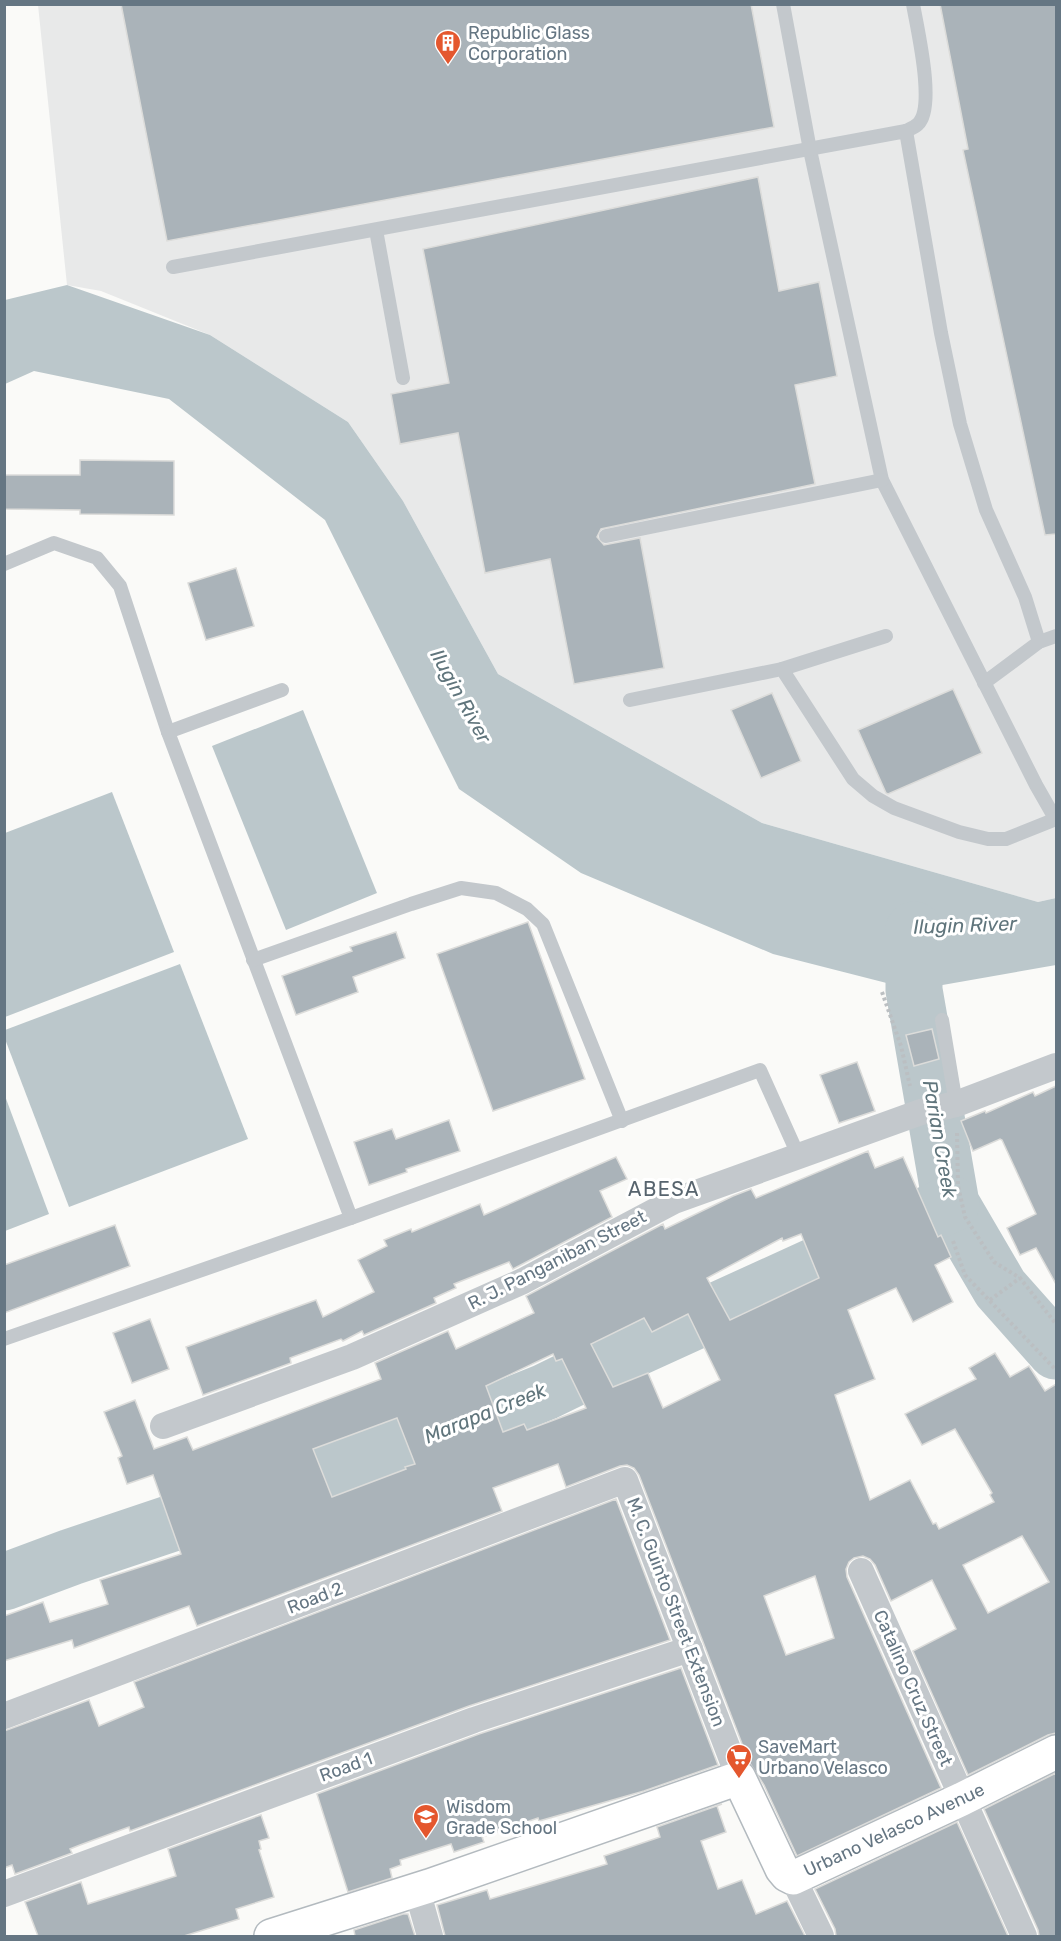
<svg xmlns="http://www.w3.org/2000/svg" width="1061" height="1941" font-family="Rubik,sans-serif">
	<rect width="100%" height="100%" fill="#fafaf8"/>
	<path fill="#e8e9e9" d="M38,5h1018v893l-18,4 -276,-79 -264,-149 -95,-173 -55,-79 -138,-87 -109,-44 -34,-6z"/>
	<g fill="#bbc7cb">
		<path d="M67,285l143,50 138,87 55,79 95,173 264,149 276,79 18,-4v67l-142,25 -141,-36 -192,-81 -122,-84 -134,-269 -156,-121 -135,-28 -29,13v-84z"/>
		<path d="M303,710l74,183 -91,37 -74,-184z"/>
		<path d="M112,792l62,160 -169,65v-184z"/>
		<path d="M180,964l68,175 -179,68 -64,-168v-9z"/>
		<path d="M5,1096l44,118 -44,17h-1z"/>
	</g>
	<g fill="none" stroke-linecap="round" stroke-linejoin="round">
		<g stroke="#bbc7cb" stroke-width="57">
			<path d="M914,930v60l37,214 49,84 56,63"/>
			<path d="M4,1582l67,-25 396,-133 78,-32 86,-42 320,-146"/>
		</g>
	</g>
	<g fill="#aab3b9" stroke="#dcdcda" stroke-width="1.5" fill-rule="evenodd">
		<path d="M121,4h630l23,123 -607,114z"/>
		<path d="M940,4h116v530l-11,1 -82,-385 5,-1z"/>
		<path d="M758,177l21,114 40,-9 18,94 -42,9 20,99 -214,45 -4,8 7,8 36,-7 24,130 -90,16 -24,-125 -65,14 -27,-140 -58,11 -9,-50 58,-11 -26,-134z"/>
		<path d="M80,460l94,1v54l-94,-1v-4l-76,-1v-34h76z"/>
		<path d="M236,568l18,58 -48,14 -18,-57z"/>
		<path d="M953,689l29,64 -94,41 -2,-1 -28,-63z"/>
		<path d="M772,693l29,68 -40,17 -30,-68z"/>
		<path d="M528,922l57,157 -92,32 -56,-157z"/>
		<path d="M396,932l9,26 -52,19 5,15 -62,23 -14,-39 70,-25 -2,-4z"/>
		<path d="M932,1029l7,30 -25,7 -8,-31z"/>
		<path d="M857,1062l18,49 -36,12 -19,-48z"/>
		<path d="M1056,1086v198l-20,-36 -16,7 -13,-27 29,-14 -34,-74 -2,-1 -27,12 -12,-30 24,-10 1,2 47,-21 2,4z"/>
		<path d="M449,1120l11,31 -54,18 1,3 -38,13 -15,-43 38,-13 4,10z"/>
		<path d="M868,1151l7,17 28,-11 35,80 3,-2 10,22 -16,8 18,37 -40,20 -17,-34 -48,22 27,69 -40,16 35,105 40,-20 23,44 3,-1 3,6 55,-27 -4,-7 2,-2 -37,-64 -33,16 -17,-31 71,-35 -7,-11 26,-15 15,24 19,-11 16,25 11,-7v349l-8,2 -80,40 -55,-124 43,-22 -24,-49 -41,21 -16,-36 -5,-6 -7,-3 -9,2 -5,4 -3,7 1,8 94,211 -144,68 -33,-71 -15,-23 -110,-287 -5,-7 -7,-3 -7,1 -54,21 -8,-23 -65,24 9,23 -305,115 -8,-20 -115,42 -2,-8 -68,21v-45l39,-14 7,20 58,-18 -8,-24 81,-26 -28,-79 -26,9 -9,-26 4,-2 -18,-44 31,-12 19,49 33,-12 6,13 188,-71 -6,-16 73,-32 8,18 78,-36 -8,-17 137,-72 2,5 68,-33 18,-7 5,9zM801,1234l18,44 -89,42 -23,-42 75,-40 1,3zM688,1314l32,66 -57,28 -15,-35 -35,14 -22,-43 53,-26 8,14zM553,1354l3,7 6,-2 24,49 -59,22 -3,-6 -21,8 -17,-46zM397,1418l18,46 -10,3 1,2 -74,28 -19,-48zM1022,1536l27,46 -61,31 -25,-48zM815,1576l19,62 -48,17 -22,-59z"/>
		<path d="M616,1157l11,22 -27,12 12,26 -99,52 -4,-7 -55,22 2,4 -22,10 2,5 -72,32 -2,-4 -19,10 -2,-2 -51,19 1,5 -88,32 -17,-48 130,-47 7,17 51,-25 -16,-32 29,-14 -3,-6 27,-11 1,3 68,-28 4,11z"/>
		<path d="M115,1225l15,41 -126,47v-48z"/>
		<path d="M150,1319l19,50 -37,14 -19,-50z"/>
		<path d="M616,1499l54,141 -201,66 -339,125 -1,-4 -49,18 -10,4 2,4 -57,21 -3,-9 -8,3v-137l85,-31 10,26 45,-19 -10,-25z"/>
		<path d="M681,1668l37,97 -74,26 -105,30 -1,-3 -56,19 2,5 -30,10 -3,-8 -51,16 1,5 -11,4 2,9 -44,14 -31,-98 162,-60z"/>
		<path d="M1056,1773v163h-17l-1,-6 -54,-121z"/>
		<path d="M722,1804l-5,2 9,26 -25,9 17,48 24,-9 14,34 31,-13 18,35h-360l-8,-31 50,-15 3,9 117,-35 -3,-8 56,-19 -3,-10z"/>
		<path d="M261,1815l8,23 -10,3 2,8 -2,1 15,47 -38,12 3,10 -55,17h-146l-13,-34 56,-20 7,22 88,-28 -8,-27z"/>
		<path d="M957,1822l51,114h-172l-1,-7 -20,-40z"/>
		<path d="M403,1914h5l7,22h-60l-1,-6z"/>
	</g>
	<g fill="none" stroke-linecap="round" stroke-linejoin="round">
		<defs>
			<path id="secondary" d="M271,1936l158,-50 310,-108 43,91 5,6 6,3 169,-79 94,-47"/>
		</defs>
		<use href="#secondary" stroke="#b3babf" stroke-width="36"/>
		<g stroke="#bbbfc2" stroke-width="4" stroke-dasharray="3 3" stroke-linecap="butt">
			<path d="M882,992l19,54 9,40"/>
			<path d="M957,1133l1,53 7,31 29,45 26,16 36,46"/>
			<path d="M953,1241l12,34 91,95"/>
			<path d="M990,1300l30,-22"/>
		</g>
		<g stroke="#c3c8cc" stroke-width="14">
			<path d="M783,4l27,146 72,330 154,305 20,35"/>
			<path d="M906,131c4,-2 9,-4 12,-7 18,-17 -1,-96 -5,-120"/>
			<path d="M376,230l27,148"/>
			<path d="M173,267l733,-136 35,202 19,91 26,86 39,87 14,45"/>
			<path d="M606,536l276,-56"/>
			<path d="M4,564l50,-21 43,15 23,28 48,146 183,486 -347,121"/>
			<path d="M782,669l104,-33"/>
			<path d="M984,683l55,-41 17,-6"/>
			<path d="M630,700l152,-31 71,110 20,17 21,12 65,24 29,7h18l50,-20"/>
			<path d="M168,732l114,-42"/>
			<path d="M253,960l158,-56 50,-16 35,5 31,16 16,15 79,197"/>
			<path d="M942,1020l14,84"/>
			<path d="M351,1218l409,-148 39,87"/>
		</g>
		<g stroke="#c3c8cc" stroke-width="26">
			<path d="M163,1426l189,-69 171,-76 151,-80 247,-89 35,-8 100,-38"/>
			<path d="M861,1571l163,365"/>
			<path d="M4,1716l621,-236 114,298"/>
			<path d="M793,1878l28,58"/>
			<path d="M417,1890l13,46"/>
			<path d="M4,1894l470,-174 216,-71"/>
		</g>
		<use href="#secondary" stroke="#fff" stroke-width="33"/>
	</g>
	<defs>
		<symbol id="building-pin" viewBox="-11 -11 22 30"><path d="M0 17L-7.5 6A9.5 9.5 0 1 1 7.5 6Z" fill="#e4572e" stroke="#fff"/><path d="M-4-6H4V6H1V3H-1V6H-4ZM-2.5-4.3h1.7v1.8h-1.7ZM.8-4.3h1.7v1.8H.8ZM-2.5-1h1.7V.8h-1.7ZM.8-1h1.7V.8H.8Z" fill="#fff"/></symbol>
		<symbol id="supermarket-pin" viewBox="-11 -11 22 30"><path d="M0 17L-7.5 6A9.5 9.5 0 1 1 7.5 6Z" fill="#e4572e" stroke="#fff"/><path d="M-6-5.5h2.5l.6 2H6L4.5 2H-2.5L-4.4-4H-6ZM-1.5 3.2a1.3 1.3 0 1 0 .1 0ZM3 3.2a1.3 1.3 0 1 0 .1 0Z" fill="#fff"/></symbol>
		<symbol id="school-pin" viewBox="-11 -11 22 30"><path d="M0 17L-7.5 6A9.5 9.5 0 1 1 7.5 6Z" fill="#e4572e" stroke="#fff"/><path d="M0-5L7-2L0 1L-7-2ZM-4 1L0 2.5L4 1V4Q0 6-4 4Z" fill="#fff"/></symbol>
	</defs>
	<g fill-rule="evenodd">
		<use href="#building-pin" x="433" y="28" width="30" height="40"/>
		<use href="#supermarket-pin" x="724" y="1742" width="30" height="40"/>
		<use href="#school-pin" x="411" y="1802" width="30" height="40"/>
	</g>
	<g text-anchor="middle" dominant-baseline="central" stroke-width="6" stroke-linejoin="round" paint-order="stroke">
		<g font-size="18" fill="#657683" stroke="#fff" text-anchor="start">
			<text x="468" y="33">Republic Glass<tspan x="468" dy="21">Corporation</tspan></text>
			<text x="758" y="1747">SaveMart<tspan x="758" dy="21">Urbano Velasco</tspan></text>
			<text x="446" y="1807">Wisdom<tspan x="446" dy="21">Grade School</tspan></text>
		</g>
		<g font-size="18" fill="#657683" stroke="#fff">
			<text transform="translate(557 1260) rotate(-27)">R. J. Panganiban Street</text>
			<text transform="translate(315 1598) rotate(-21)">Road 2</text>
			<text transform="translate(676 1612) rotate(69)">M. C. Guinto Street Extension</text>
			<text transform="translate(913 1688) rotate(66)">Catalino Cruz Street</text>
			<text transform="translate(346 1767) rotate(-20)">Road 1</text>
			<text transform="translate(894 1830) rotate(-25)">Urbano Velasco Avenue</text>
		</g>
		<g font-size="20" font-style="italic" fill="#60757c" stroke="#fff">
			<text transform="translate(461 696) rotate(61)">Ilugin River</text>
			<text transform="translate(965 925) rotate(-2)">Ilugin River</text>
			<text transform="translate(940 1139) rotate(80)">Parian Creek</text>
			<text transform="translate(485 1413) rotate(-22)">Marapa Creek</text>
		</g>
		<g font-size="20" letter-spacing="1.5" fill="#57646e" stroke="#fff">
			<text x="664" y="1189">ABESA</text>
		</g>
	</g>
	<rect width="1061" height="1941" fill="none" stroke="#657683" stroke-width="12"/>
</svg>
